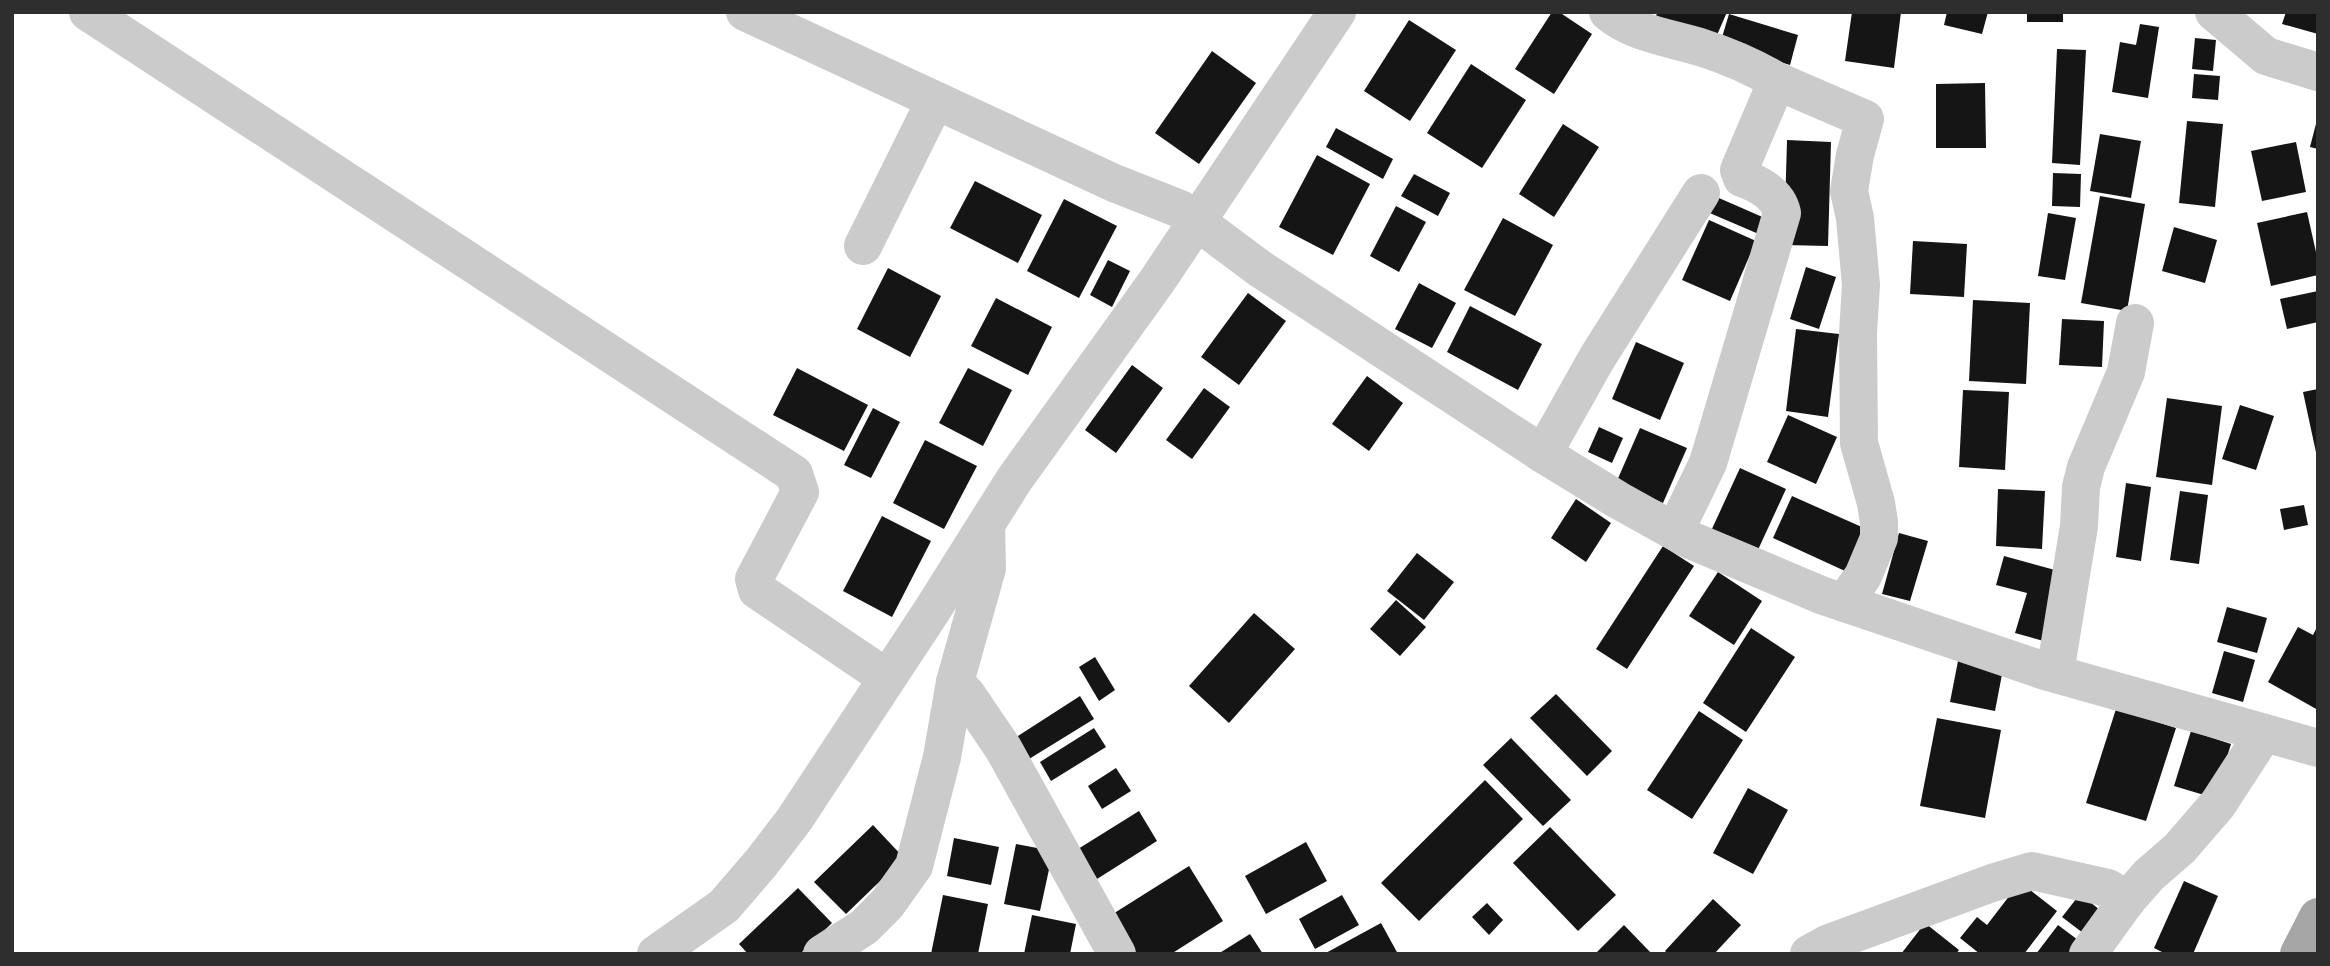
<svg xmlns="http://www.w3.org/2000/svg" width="2330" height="966" font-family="Roboto,sans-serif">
	<rect width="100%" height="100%" fill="#fff"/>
	<g fill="#151515">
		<path d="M1552,12h7l33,22 -38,60 -39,-25z"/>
		<path d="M1657,12h70l-13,30 -58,-25z"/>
		<path d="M1852,12h49l-7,56 -49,-7z"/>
		<path d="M1947,12h41l-6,22 -38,-9z"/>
		<rect x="2027" y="12" width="36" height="10"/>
		<path d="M2286,12h32v22l-36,-10z"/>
		<path d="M1729,14l69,21 -8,30 -70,-21z"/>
		<path d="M1409,20l47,30 -46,71 -46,-30z"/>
		<path d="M2140,24l19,3 -11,71 -36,-6 8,-50 16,3z"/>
		<path d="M2195,38l21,2 -3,31 -21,-2z"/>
		<path d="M2057,49l29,1 -6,115 -28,-2z"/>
		<path d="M1212,51l44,32 -57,81 -44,-31z"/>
		<path d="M1471,64l55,36 -44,68 -55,-35z"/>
		<path d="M2194,74l26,2 -2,24 -26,-2z"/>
		<path d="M1985,83l1,65h-50v-64z"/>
		<path d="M2317,120h1v29l-8,-2z"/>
		<path d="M2187,121l36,3 -8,83 -36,-4z"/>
		<path d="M1563,124l36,23 -45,70 -35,-23z"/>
		<path d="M1336,128l57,31 -10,20 -57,-32z"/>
		<path d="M2100,134l41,7 -10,57 -41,-7z"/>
		<path d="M1787,140l44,2 -3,104 -44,-1z"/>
		<path d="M2296,142l10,50 -44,9 -11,-50z"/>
		<path d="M1317,155l53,29 -37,71 -54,-28z"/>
		<path d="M2053,173l28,1 -1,33 -28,-1z"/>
		<path d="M1414,174l36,19 -12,23 -37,-20z"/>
		<path d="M975,181l67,34 -24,48 -68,-35z"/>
		<path d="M1712,195l55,24 -6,16 -56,-24z"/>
		<path d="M2100,196l45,8 -18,107 -46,-8z"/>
		<path d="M1064,199l53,27 -38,72 -52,-27z"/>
		<path d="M1396,206l30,16 -27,50 -29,-16z"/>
		<path d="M2307,212l11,49v14l-47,11 -14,-63z"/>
		<path d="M2048,213l28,5 -11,62 -27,-4z"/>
		<path d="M1503,218l50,27 -38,71 -51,-26z"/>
		<path d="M1709,220l47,21 -26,60 -48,-21z"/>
		<path d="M2174,227l43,13 -12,43 -43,-12z"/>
		<path d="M1913,241l54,3 -3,53 -54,-3z"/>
		<path d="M1108,260l22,11 -18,36 -22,-12z"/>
		<path d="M1806,267l30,10 -17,52 -29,-10z"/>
		<path d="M888,268l53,28 -31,61 -53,-28z"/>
		<path d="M1419,283l37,20 -24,45 -37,-19z"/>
		<path d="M2318,291v31l-31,7 -7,-30z"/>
		<path d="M1248,293l38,28 -47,64 -38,-28z"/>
		<path d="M996,298l56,29 -24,48 -57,-29z"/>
		<path d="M1973,300l57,3 -4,81 -57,-3z"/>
		<path d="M1470,306l72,38 -24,46 -71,-38z"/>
		<path d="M2062,319l42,2 -2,46 -43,-2z"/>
		<path d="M1796,329l43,5 -11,83 -42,-6z"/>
		<path d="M1636,342l48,21 -24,57 -48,-21z"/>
		<path d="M1132,365l31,23 -47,65 -31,-23z"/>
		<path d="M797,368l71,37 -24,46 -71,-36z"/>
		<path d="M968,368l44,22 -29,56 -44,-23z"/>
		<path d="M1367,376l36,27 -34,48 -37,-27z"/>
		<path d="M1204,388l26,19 -38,52 -26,-19z"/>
		<path d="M2318,389v68h-1l-14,-65z"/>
		<path d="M1963,390l46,2 -4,78 -46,-3z"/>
		<path d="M2167,398l55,8 -10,79 -56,-8z"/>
		<path d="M2240,405l34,11 -18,54 -34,-11z"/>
		<path d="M873,408l27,14 -29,56 -27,-13z"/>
		<path d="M1788,415l49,22 -21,47 -49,-22z"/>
		<path d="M1599,427l24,11 -11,25 -24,-11z"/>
		<path d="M1640,428l47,20 -24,55 -47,-20z"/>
		<path d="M925,440l52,26 -33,63 -51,-26z"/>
		<path d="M1740,468l46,21 -29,63 -46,-21z"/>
		<path d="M2126,483l25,4 -10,74 -25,-4z"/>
		<path d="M1998,489l47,2 -3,58 -46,-3z"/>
		<path d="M2180,491l28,4 -9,69 -29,-4z"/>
		<path d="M1792,496l72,32 -19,43 -72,-33z"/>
		<path d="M1576,499l35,24 -25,39 -35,-24z"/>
		<path d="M2304,505l4,20 -24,5 -4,-21z"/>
		<path d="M882,516l49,25 -39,76 -49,-26z"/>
		<path d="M1899,533l29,8 -18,60 -28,-7z"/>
		<path d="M1663,546l31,20 -67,103 -31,-20z"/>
		<path d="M1417,553l37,29 -30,38 -37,-29z"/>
		<path d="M2004,556l62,17 -19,69 -32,-9 12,-40 -31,-8z"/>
		<path d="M1718,572l44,29 -28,44 -45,-29z"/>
		<path d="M1396,600l30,27 -26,29 -30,-27z"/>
		<path d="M2227,607l40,11 -10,35 -40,-11z"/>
		<path d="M1254,613l41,36 -66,74 -40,-37z"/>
		<path d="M2318,625v85l-50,-28 30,-55 15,8z"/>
		<path d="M1751,628l44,29 -49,75 -43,-29z"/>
		<path d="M2224,651l31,9 -12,42 -31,-9z"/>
		<path d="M1959,656l45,8 -9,47 -45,-9z"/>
		<path d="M1095,657l20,33 -16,11 -20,-34z"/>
		<path d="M1556,694l56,57 -25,25 -57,-58z"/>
		<path d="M1080,696l14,23 -65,40 -14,-21z"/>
		<path d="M2116,709l60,19 -30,93 -60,-18z"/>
		<path d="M1699,711l44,29 -51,79 -45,-29z"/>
		<path d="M1937,718l64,12 -16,88 -65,-12z"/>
		<path d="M1094,728l12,19 -55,34 -11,-19z"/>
		<path d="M2191,731l40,13 -17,54 -40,-12z"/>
		<path d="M1511,738l60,62 -28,26 -60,-61z"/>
		<path d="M1116,768l15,23 -29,18 -14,-23z"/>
		<path d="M1485,780l38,39 -104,102 -38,-38z"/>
		<path d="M1748,788l40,22 -35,64 -40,-21z"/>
		<path d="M1139,811l18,30 -60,38 -19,-30z"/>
		<path d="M873,825l31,33 -58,56 -32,-32z"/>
		<path d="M1550,827l66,68 -38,36 -65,-68z"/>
		<path d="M954,838l45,9 -8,38 -44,-9z"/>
		<path d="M1306,842l21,39 -61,33 -21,-38z"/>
		<path d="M1016,844l37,7 -13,60 -36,-7z"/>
		<path d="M1189,866l34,55 -52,33h-40l-23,-37z"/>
		<path d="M2184,881l34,15 -25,58h-27l-12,-6z"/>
		<path d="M2020,882l37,29 -33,43h-44l-20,-16 17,-21 10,8z"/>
		<path d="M798,888l34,35 -32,31h-52l-9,-10z"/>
		<path d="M2080,894l25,20 -18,22 -25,-19z"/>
		<path d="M943,895l45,9 -10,50h-47z"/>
		<path d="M1342,895l17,30 -44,24 -16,-30z"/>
		<path d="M1713,899l28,26 -27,29h-46l-3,-3z"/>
		<path d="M1487,903l16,17 -14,15 -17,-18z"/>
		<path d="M1032,915l44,9 -6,30h-46z"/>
		<path d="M1381,923l17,31h-74z"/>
		<path d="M1925,923l34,27 -3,4h-55z"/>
		<path d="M1624,925l28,29h-57z"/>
		<path d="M2058,925l24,18 -9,11h-37z"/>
		<path d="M1250,934l13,20h-45z"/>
	</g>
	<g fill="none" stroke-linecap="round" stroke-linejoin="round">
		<g stroke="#cbcbcb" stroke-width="38">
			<path d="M88,12l706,462 6,18 -46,87 3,11 130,88"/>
			<path d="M745,12l369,171 66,26 79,59 284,186 75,46 70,39 133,56 224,76 273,77"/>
			<path d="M1608,12c25,22 64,26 95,36 25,8 52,20 74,33l-38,89 3,8c17,6 36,16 40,35l-74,250 -33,68"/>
			<path d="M2214,12l52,44 52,16"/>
			<path d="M1777,81l88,38 -10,36 -6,36 6,27 6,67 -3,48 1,110 17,60 3,19v16l-16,38 -19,27"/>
			<path d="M863,246l72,-145"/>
			<path d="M1543,454l54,-96 104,-165"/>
			<path d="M2055,673l24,-147 2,-39 5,-20 40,-95 9,-49"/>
			<path d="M955,682l12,13 36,53 114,206"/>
			<path d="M656,954l68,-48 37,-43 33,-43 137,-208 83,-132 143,-199 180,-269"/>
			<path d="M822,954l42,-27 23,-23 27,-38 28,-109 13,-75 32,-114 -1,-43"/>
			<path d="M1809,954l20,-11 163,-60 40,-12 76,17 19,12"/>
			<path d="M2088,954l39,-54 22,-25 31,-27 38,-44 46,-71"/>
		</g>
		<path stroke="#a6a6a6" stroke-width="38" d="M2299,954l19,-37"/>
	</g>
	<rect width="2330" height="966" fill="none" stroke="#2e2e2e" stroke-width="28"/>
</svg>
